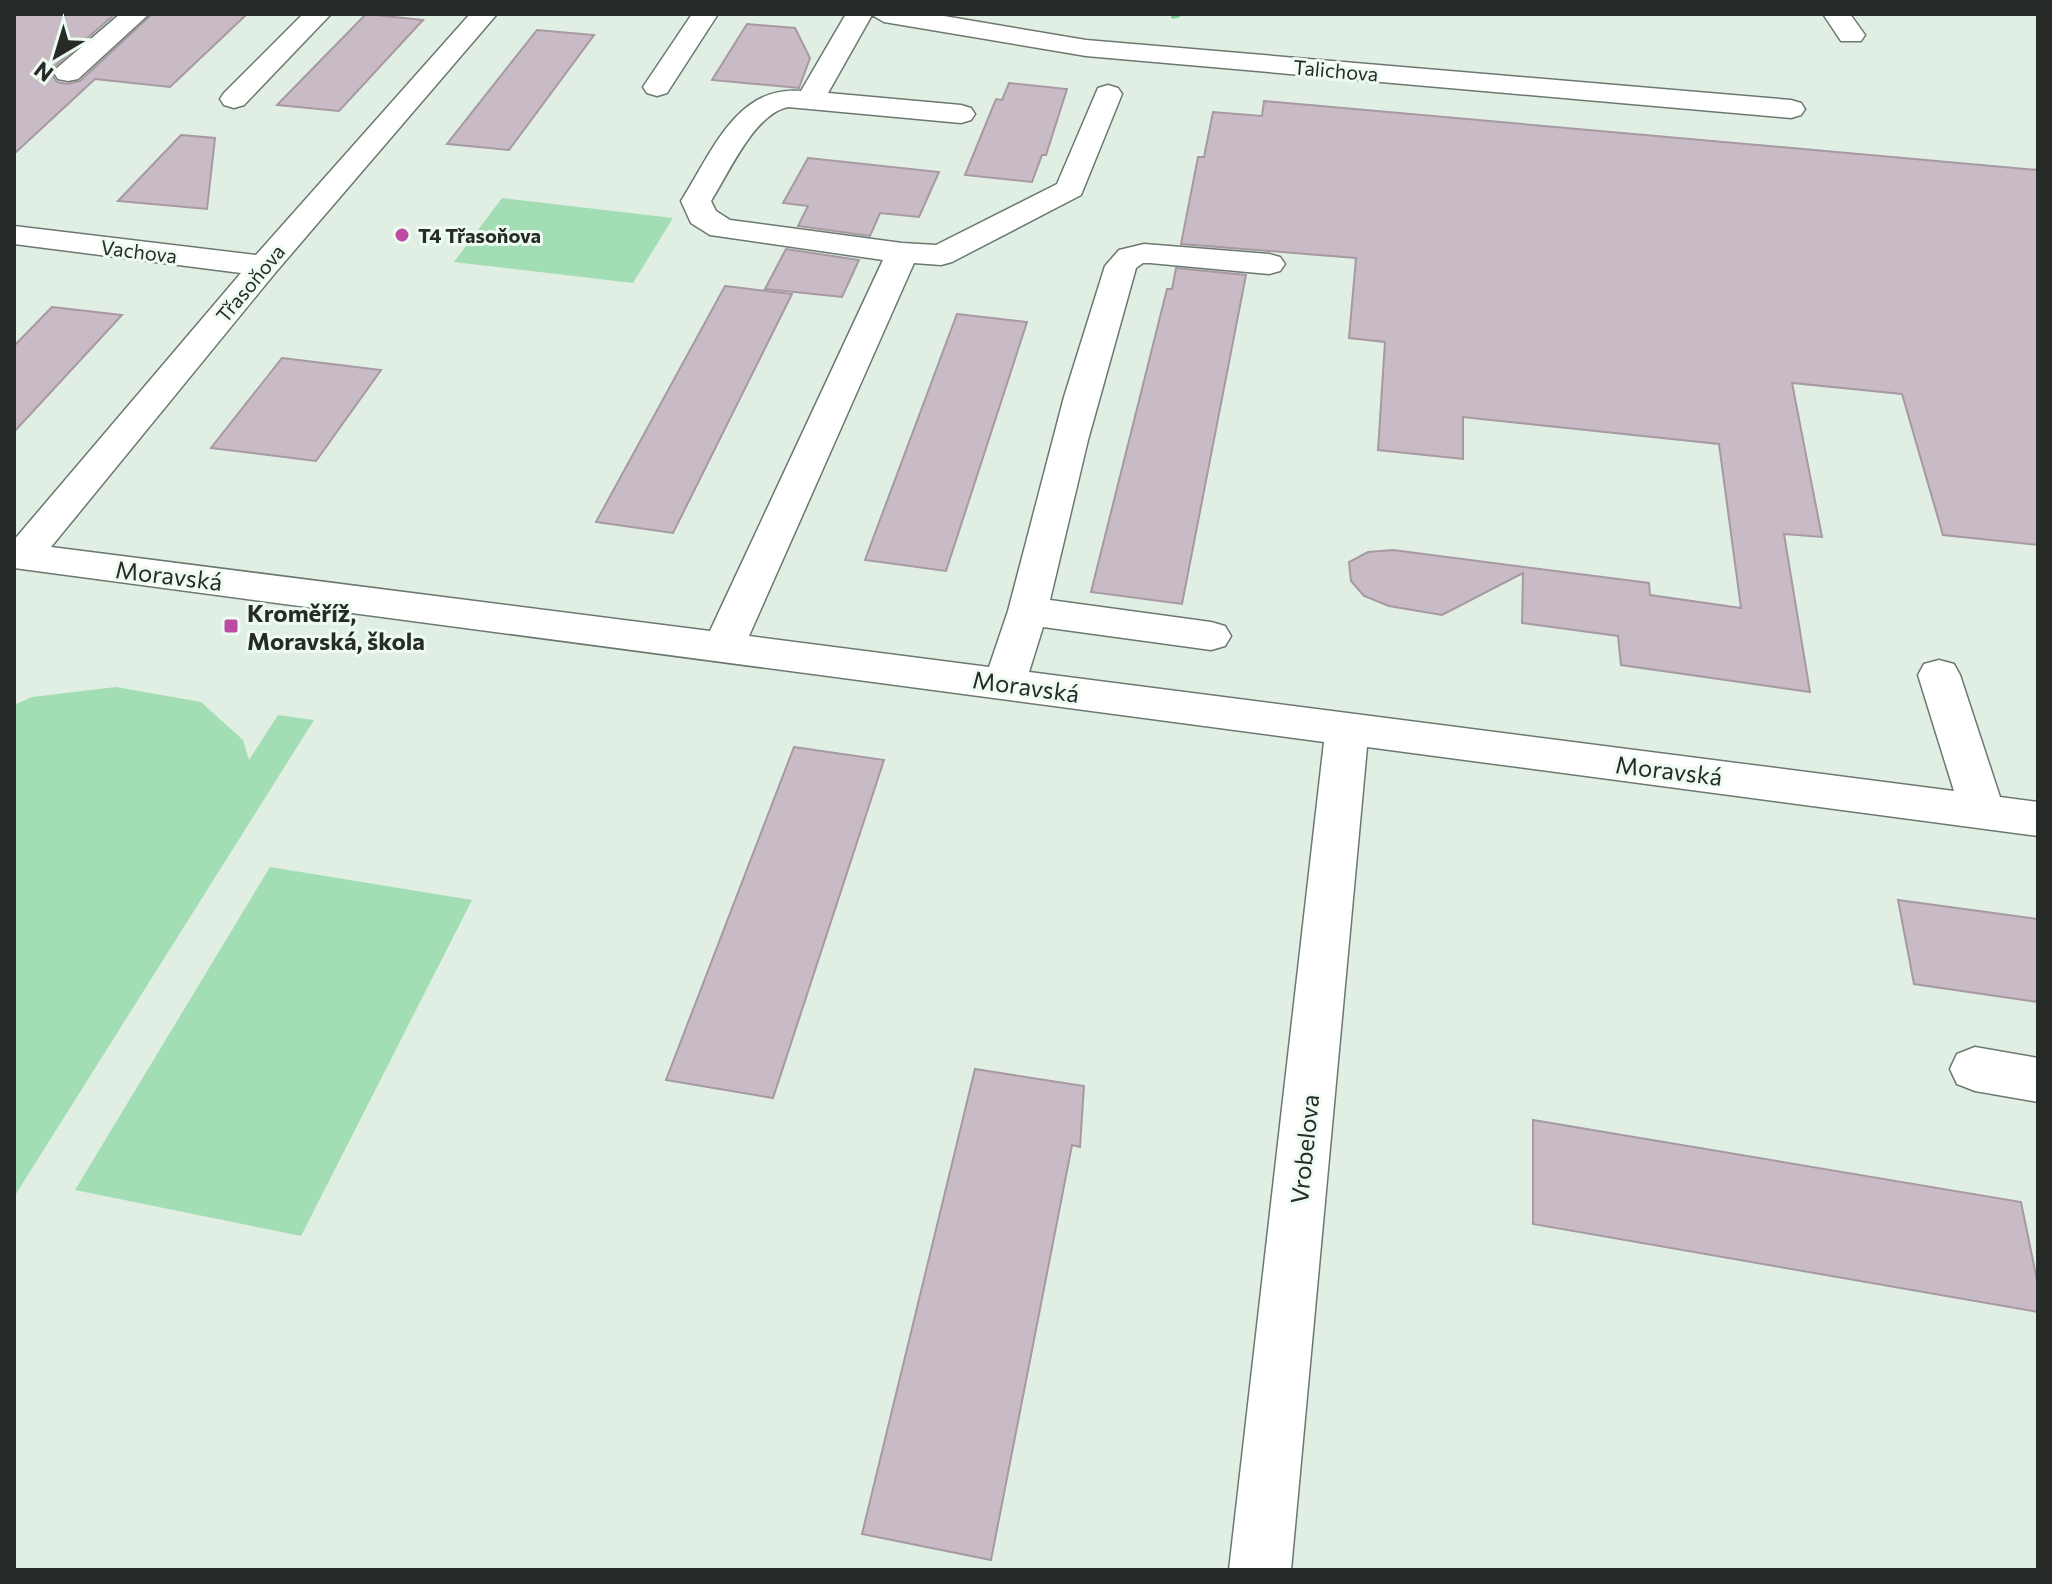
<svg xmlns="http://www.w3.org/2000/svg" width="2052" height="1584" font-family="Commissioner,sans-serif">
	<rect width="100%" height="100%" fill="#e0eee4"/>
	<g fill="#a3ddb4">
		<path d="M502,198l171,20 -40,65 -179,-21z"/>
		<path d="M116,687l85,15 42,38 6,20 29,-45 36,5 -300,477v-492l18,-8z"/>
		<path d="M270,867l202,33 -171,336 -226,-46z"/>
	</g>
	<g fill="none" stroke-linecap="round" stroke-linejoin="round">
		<path fill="#78d397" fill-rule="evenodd" d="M1170,14h10v3l-8,2z"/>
	</g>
	<g fill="#c9bbc5" stroke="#a699a2" stroke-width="2">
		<path d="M14,14h101l-59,51 -4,10 5,7 10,2 13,-3 72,-67h95l-77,73 -75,-8 -81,75z"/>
		<path d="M366,14l57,6 -84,91 -62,-6z"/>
		<path d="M747,24l48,4 15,30 -11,30 -87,-8z"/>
		<path d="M537,30l57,5 -85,115 -62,-6z"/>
		<path d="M1009,83l58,6 -21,66h-4l-10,27 -67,-7 31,-76 6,1z"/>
		<path d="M1264,101l774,69v375l-95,-10 -41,-141 -110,-11 30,154 -38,-3 26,158 -189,-27 -3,-29 -96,-13 1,-50 -81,42 -53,-9 -25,-10 -13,-15 -2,-19 19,-10 25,-2 256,33 1,12 91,13 -22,-164 -256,-27v42l-85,-9 7,-108 -36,-4 7,-80 -175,-14 17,-87h6l9,-45 49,4z"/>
		<path d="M181,135l34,3 -8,71 -89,-8z"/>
		<path d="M808,158l131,14 -20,45 -39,-4 -10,23 -72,-10 10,-20 -25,-3z"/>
		<path d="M786,249l73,11 -17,37 -77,-8z"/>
		<path d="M1176,268l70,7 -64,329 -91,-12 76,-303h5z"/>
		<path d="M725,286l67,8 -119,239 -77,-11z"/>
		<path d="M52,307l70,8 -108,117v-86z"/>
		<path d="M957,314l70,8 -81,249 -81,-11z"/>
		<path d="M282,358l99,12 -65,91 -105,-13z"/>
		<path d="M794,747l90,13 -111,338 -107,-18z"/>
		<path d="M1898,900l140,19v83l-124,-18z"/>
		<path d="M975,1069l109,17 -4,61 -8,-2 -81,415 -129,-26z"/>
		<path d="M1533,1120l488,82 17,83v27l-505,-88z"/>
	</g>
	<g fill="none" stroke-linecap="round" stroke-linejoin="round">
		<defs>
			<g id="minor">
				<path d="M120,14h29l-71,65 -10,2 -10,-2 -4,-6 4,-6z"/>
				<path d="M303,14h28l-87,91 -10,3 -10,-3 -4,-6 4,-6z"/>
				<path d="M470,14h27l-222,259 -224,274 659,84 173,-371 -173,-25 -19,-12 -10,-22c30,-47 55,-116 120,-110l45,-77h86l154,26 705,60 10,3 4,6 -4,6 -10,3 -705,-62 -202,-34 -12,-7 -44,78 133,12 10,3 4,6 -4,6 -10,3 -173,-16c-34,7 -59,66 -77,94l5,10 14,9 172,23 34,2 121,-61 41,-96 10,-3 10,3 4,6 -41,101 -129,67 -11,3 -27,-2 -165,373 240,31 19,-56 56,-214 41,-131 14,-16 25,-6 125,10 11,3 5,7 -5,7 -11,3 -119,-11h-7l-7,5 -48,172 -38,160 161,22 14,4 6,10 -6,10 -14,4 -168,-23 -14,45 925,119 -36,-116 6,-11 15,-4 15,4 6,11 40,122 38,5v34l-671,-89 -76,823h-62l95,-828 -1310,-174v-28l227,-267 -227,-29v-18l242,29z"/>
				<path d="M692,14h26l-51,79 -10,3 -10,-3 -4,-6z"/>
				<path d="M1823,14h27l15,21 -4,6h-20z"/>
				<path d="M1975,1047l63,11v44l-63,-11 -18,-7 -7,-15 7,-15z"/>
			</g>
		</defs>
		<use href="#minor" stroke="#6c786f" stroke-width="3"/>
		<use href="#minor" fill="#fff" fill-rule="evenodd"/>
	</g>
	<g fill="#bd4ba6" stroke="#edfbf1" stroke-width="3">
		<circle cx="402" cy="235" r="8"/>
		<rect x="223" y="618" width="16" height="16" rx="4"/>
	</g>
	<g text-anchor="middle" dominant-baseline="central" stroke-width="6" stroke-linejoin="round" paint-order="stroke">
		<g font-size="20" fill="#262b28" stroke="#edfbf1">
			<text transform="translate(1336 70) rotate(5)">Talichova</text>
			<text transform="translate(139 251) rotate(7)">Vachova</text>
			<text transform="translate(250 283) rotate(-50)">Třasoňova</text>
		</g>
		<g font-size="20" font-weight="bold" fill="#262b28" stroke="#edfbf1" text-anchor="start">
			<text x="418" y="235">T4 Třasoňova</text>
		</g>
		<g font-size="24" fill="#262b28" stroke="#edfbf1">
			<text transform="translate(169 575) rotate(7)">Moravská</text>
			<text transform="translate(1026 686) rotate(8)">Moravská</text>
			<text transform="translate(1669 770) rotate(7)">Moravská</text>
			<text transform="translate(1304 1149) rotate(-84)">Vrobelova</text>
		</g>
		<g font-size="24" font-weight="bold" fill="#262b28" stroke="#edfbf1" text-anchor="start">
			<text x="247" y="612">Kroměříž,<tspan x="247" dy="28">Moravská, škola</tspan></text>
		</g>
	</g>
	<rect width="2052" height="1584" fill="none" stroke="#262b28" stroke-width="32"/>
	<g transform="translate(56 56) rotate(218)" stroke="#edfbf1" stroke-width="6" paint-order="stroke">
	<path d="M0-6L14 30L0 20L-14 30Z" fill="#262b28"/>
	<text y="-12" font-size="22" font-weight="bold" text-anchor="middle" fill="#262b28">N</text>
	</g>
</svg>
